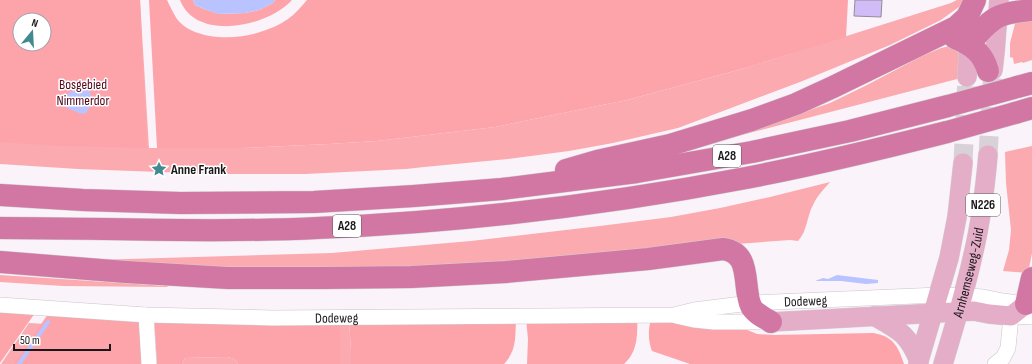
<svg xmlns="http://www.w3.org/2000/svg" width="1032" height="364" font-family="'Sofia Sans Condensed',sans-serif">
	<rect width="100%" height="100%" fill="#faf3fa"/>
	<g fill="#fbaaaf" fill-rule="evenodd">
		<path d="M0,0h140l9,148h94l86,-4 48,-3 118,-14 132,-27 115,-31 209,-66 6,-3h9l-3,4 -22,16 -51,25 -90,37 -122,46 -65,15 -44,8 -61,8 -84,8 -18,2 -101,5h-90l-137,-5 -78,-5zM20,20h24v24h-24z"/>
		<path d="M1032,19v41l-9,3 -1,-1 -8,2 -1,-6 -3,-1v-14l6,-23z"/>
		<path d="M950,46l9,2 2,30 -231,60 100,-35 37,-18 55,-29 19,-8z"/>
		<path d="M1032,146v107l-4,20 -25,-2 6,-21 2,-20 -5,-47 -1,-31z"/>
		<path d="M830,182c-6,7 -13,14 -17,23 -6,11 -6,27 -15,36l-8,-1 -446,33 -251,-13 239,-7 139,-12 129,-15 71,-9 49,-9 50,-11z"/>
		<path d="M0,275l167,11 1,1 -105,-1 -63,-4z"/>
		<path d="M340,320h9l2,31v13h-11z"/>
		<path d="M29,323l17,1 -27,40h-18z"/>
		<path d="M227,357c5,1 9,2 11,7h-56l3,-6z"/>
	</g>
	<g fill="#fda4ab" fill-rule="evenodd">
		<path d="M0,0h140l7,148 -88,-2 -59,-4zM20,20h24v24h-24z"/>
		<path d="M149,0h18c3,6 6,13 10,19 17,22 59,21 83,13 10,-3 19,-7 28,-13 7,-5 13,-12 19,-19h541l-2,37 -104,32 -115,31 -132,27 -118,14 -48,3 -86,4h-86z"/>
		<path d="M180,0h13l2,5 9,4 16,5 25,-1 14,-3 14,-7 2,-3h17c-24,27 -96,42 -112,0z"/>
		<path d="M0,311l35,2 -35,50z"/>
		<path d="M48,314l92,4 2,46h-128z"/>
		<path d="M154,318l186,2v44h-102c-2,-5 -6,-6 -11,-7l-42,1 -3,6h-25z"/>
		<path d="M526,319h111c1,16 0,34 -13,45h-97l1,-25z"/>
		<path d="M651,319l89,8 17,7 17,1 99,-2c20,3 25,13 31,31h-214l-38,-13c-4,-10 -4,-22 -1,-32z"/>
		<path d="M349,320h167c-1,17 1,30 -12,44h-153v-13z"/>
	</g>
	<g fill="#b9c3ff">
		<path d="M193,0h82l-2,3 -14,7 -14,3 -26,1 -15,-5 -9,-4z"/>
		<path d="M78,88l11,1 4,14 -8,11 -6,-1 -14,-6 -1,-11z"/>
		<path d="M837,275l41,5v3l-12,1 -25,-3h-26l8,-3 5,1z"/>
	</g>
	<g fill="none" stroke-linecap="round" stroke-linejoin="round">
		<path stroke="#b9c3ff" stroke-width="4" d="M19,364l29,-42"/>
	</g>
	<path fill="#d1bcf7" stroke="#908d96" d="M855,0h27l-1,17 -27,-1z"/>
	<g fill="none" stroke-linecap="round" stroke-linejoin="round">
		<g stroke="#d8d2d8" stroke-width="19" stroke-dasharray="19 10" stroke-linecap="butt">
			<path d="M988,155l5,-85"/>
			<path d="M963,163l4,-86"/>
		</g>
		<defs>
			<g id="minor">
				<path id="s1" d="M0,305l146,10 127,3 401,-3 20,-5 56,-7 189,-8 30,1 14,1 20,4 29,4"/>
				<path d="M146,315l3,49"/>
				<path d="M676,316l18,4 20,2h56"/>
				<path d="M1011,316l21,1"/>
				<path d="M995,364l8,-6 5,-10 3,-32 -4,-9"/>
			</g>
			<g id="major">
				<path d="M993,70l2,-18 4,-52"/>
				<path d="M967,77l2,-33 5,-11"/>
				<path d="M874,316c25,14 34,18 45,45"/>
				<path d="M771,322l203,-11 15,3 22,2 15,-12"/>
				<path d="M918,364l31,-106 8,-41 6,-54"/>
				<path id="s2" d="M943,364c11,-36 22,-72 30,-109 8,-33 12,-66 15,-100"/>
			</g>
			<g id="highway">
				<path d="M955,38c17,7 28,15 33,33"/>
				<path d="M969,44c9,-10 19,-23 31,-28 10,-4 21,-5 32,-6"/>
				<path d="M1017,87l15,-4"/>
				<path d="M1015,113l17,-5"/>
				<path d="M566,170l31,-9 73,-16 82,-25 44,-16 37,-17 123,-60 11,-10 8,-17"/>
				<path d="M0,195l83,5 97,3 134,-1 100,-6 88,-7 135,-17 115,-20 98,-21 98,-25"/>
				<path d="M0,228c106,0 211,5 317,0 144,-6 287,-23 429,-50 67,-13 134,-29 201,-46"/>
				<path d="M0,262l126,10 102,6h95l88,-1 95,-5 142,-13 75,-10c30,4 19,38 28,57 3,7 14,12 20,16"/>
				<path d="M1026,304l6,-26"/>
			</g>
		</defs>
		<use href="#minor" stroke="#cbc4cb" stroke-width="16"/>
		<use href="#major" stroke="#d1d1d1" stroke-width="20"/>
		<use href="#highway" stroke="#d1d1d1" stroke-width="23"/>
		<use href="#minor" stroke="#fff" stroke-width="15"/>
		<use href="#major" stroke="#e4adc8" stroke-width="19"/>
		<use href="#highway" stroke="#d277a3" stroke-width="22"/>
		<defs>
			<g id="highway-bridge">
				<path d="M948,106l69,-19"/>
				<path d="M947,132l68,-19"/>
			</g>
		</defs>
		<use href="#highway-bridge" stroke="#d1d1d1" stroke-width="23" stroke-linecap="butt"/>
		<use href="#highway-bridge" stroke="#d277a3" stroke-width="22"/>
	</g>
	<defs>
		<symbol id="sight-bare" viewBox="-9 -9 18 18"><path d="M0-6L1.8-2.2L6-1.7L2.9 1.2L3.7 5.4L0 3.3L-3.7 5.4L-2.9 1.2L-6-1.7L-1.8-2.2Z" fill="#428a90" stroke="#fff" stroke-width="2.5" paint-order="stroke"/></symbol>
	</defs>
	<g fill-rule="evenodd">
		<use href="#sight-bare" x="148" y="158" width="22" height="22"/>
	</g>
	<g text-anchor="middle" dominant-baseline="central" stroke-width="3" stroke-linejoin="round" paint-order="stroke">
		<g fill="#fff" stroke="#5f5d5f" stroke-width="1">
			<rect x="713" y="145" width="28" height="22" rx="3"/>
			<rect x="966" y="194" width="34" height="22" rx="3"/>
			<rect x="333" y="215" width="28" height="22" rx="3"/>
		</g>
		<g font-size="13" font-weight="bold" fill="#1a171a">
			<text x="727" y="156">A28</text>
			<text x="983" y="205">N226</text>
			<text x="347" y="226">A28</text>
		</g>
		<g font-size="14" fill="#530418" stroke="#fff">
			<text x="83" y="84">Bosgebied<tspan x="83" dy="16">Nimmerdor</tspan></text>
		</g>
		<g font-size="14" font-weight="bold" fill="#1a171a" stroke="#fff" text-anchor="start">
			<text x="171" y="169">Anne Frank</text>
		</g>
		<g font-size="14" fill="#1a171a" stroke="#fff">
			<text stroke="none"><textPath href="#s2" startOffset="95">Arnhemseweg-Zuid</textPath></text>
			<text stroke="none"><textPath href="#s1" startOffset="807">Dodeweg</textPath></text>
			<text stroke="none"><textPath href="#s1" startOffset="337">Dodeweg</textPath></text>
		</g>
	</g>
	<g transform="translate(32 32) rotate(18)"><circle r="19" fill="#ffffff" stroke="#a3a2a3"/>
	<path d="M0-3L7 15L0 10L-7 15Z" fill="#428a90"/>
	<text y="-6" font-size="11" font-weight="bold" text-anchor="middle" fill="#1a171a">N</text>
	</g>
	<path d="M14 344v6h96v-6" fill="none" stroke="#1a171a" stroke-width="2"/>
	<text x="20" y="344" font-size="12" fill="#1a171a" stroke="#ffffff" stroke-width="3" paint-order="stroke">50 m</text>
</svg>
